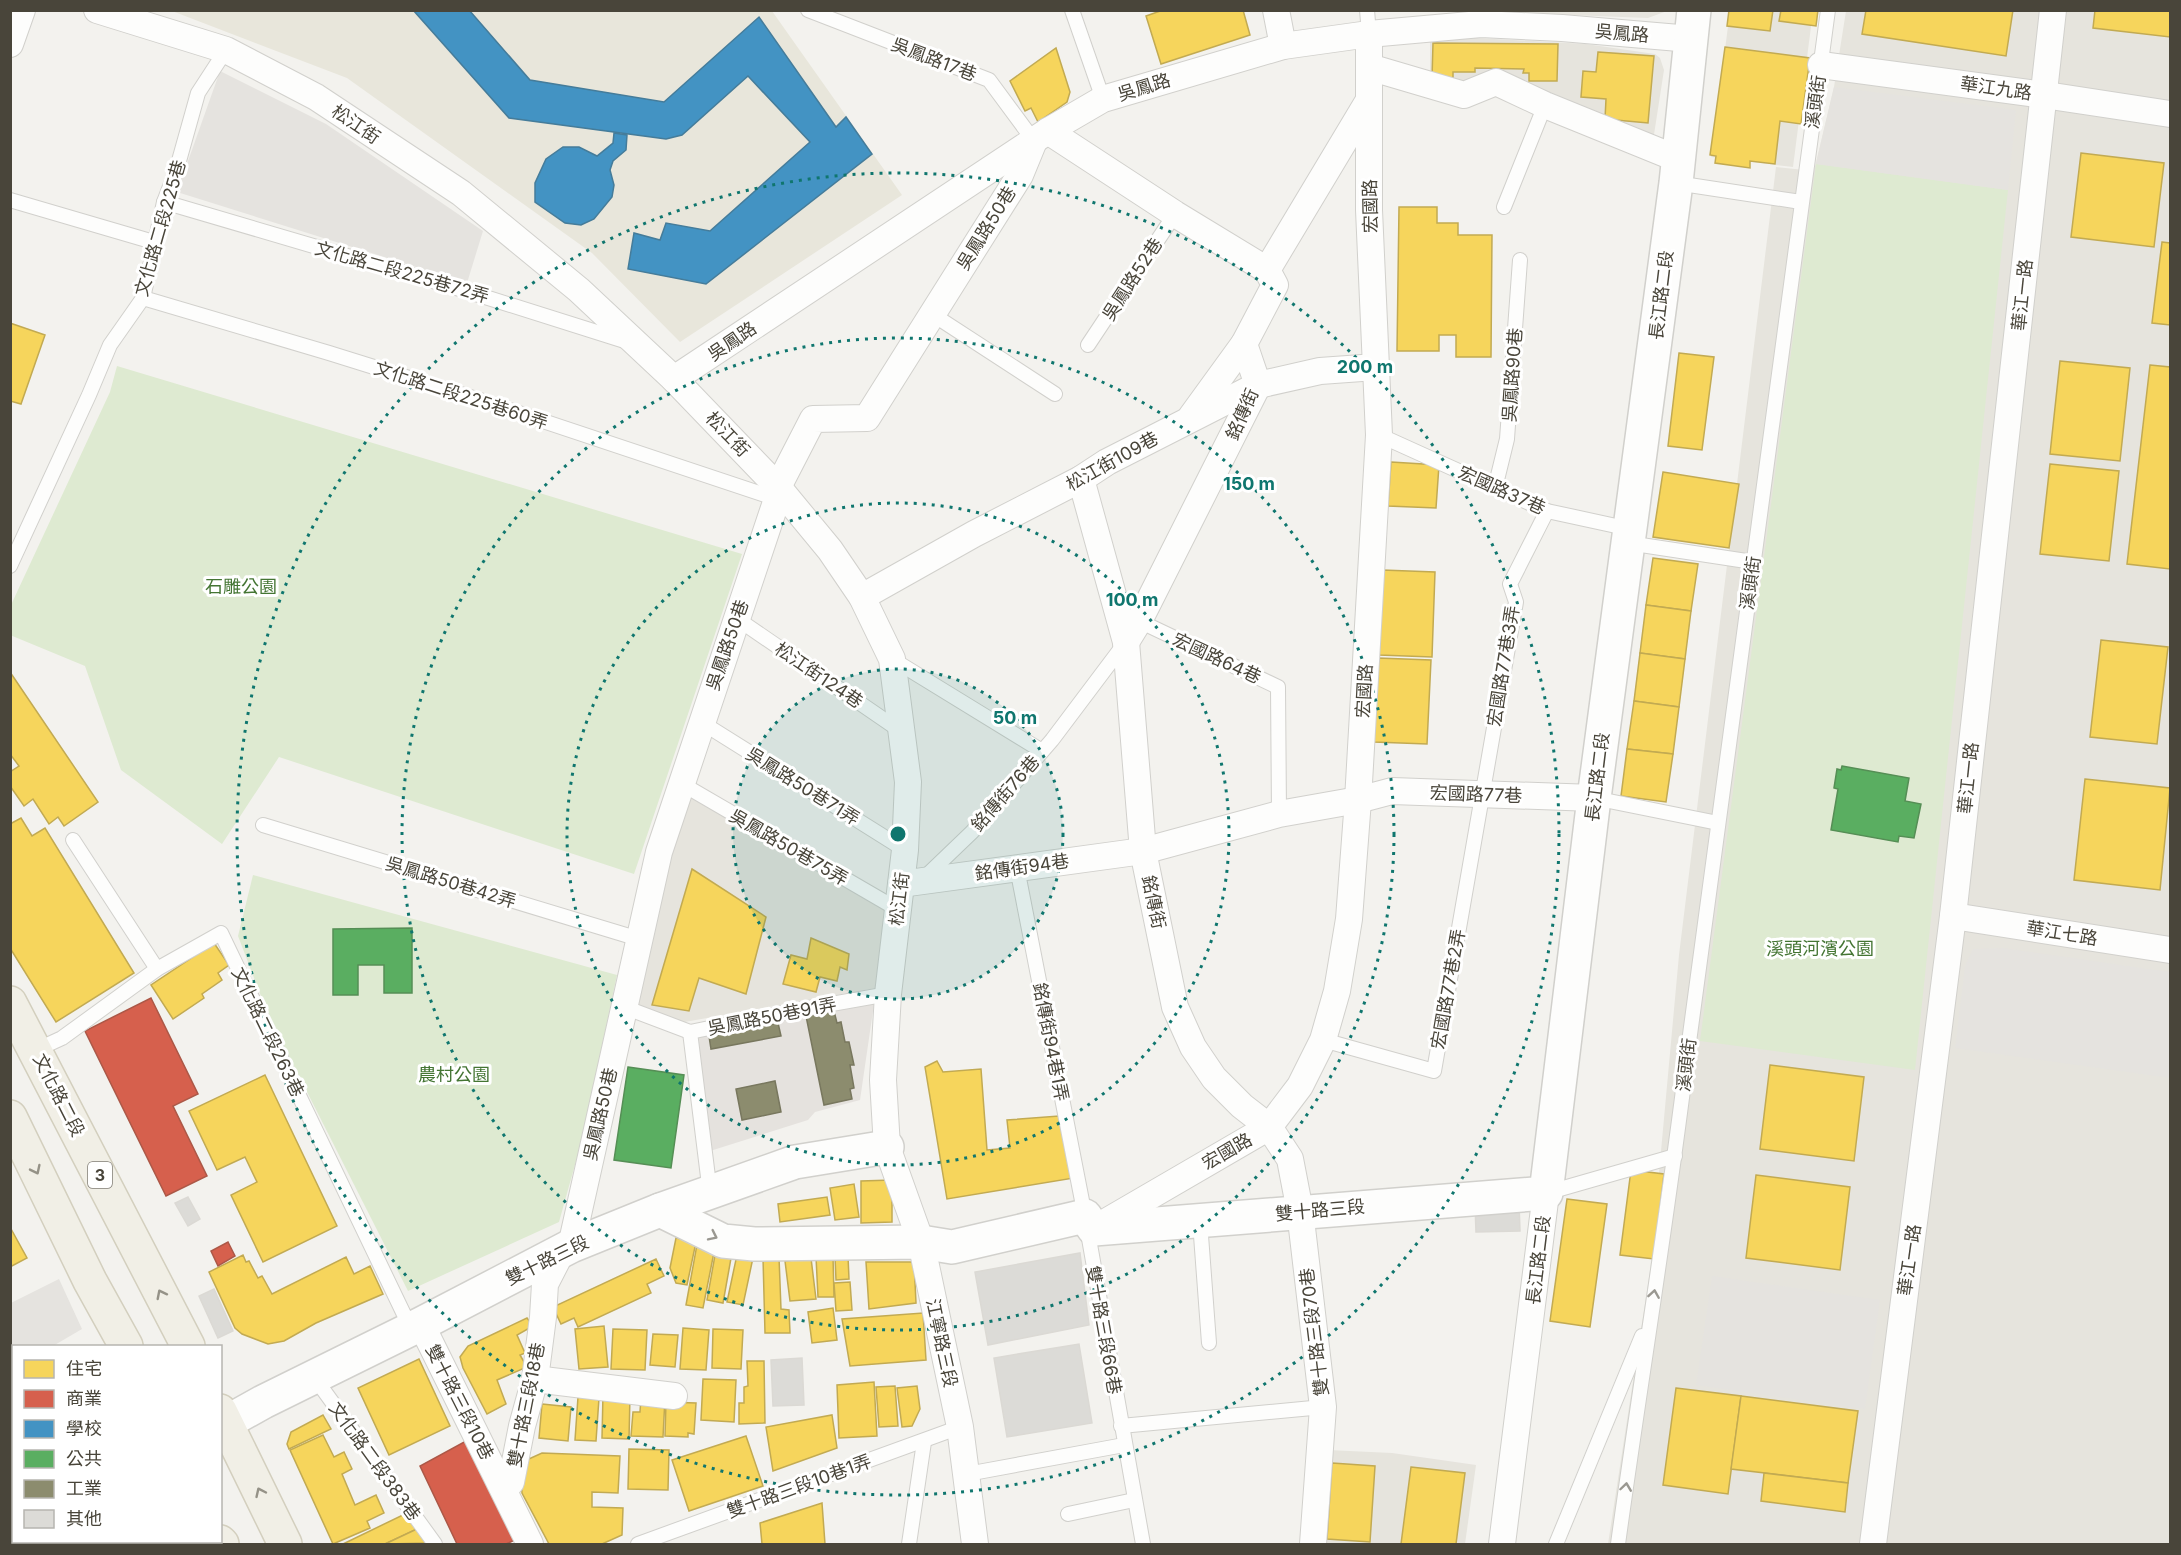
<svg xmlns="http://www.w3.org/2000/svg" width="2181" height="1555" font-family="Inter,'Noto Sans TC',sans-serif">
	<rect width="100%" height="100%" fill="#f3f2ee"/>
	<g fill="#e6e4dd">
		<path d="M1490,11h177l-19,7 -158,-6z"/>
		<path d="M1730,11h83l-20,156 -82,-10z"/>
		<path d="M1846,11h324v1533h-562l42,-273 29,-316 97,-788 38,4 20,-84z"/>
		<path d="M1459,37l127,7 69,10 5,4 4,12 -11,71 -92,-38 -99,-14 -32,-10v-39z"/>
		<path d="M687,796l203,116 -9,75 -202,36 -46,-19z"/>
		<path d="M1328,1450l64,3 84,12 -11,79h-142z"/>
	</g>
	<path fill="#e5e2de" d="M874,1004l-14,96 -45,12 -7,8 -98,31 -14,-116z"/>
	<path fill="#e8e6db" d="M172,11h600l130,184 -222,147 -88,-89 -245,-175z"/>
	<g fill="#deead1">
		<path d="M1816,164l192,26 -93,880 -215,-29z"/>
		<path d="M117,366l625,188 -108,320 -355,-117 -57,87 -101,-74 -36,-104 -75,-31 1,-30 99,-213z"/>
		<path d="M253,875l364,100 -34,161 -24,86 -151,69 -139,-274 -31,-81z"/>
	</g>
	<g fill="#e5e3df">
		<path d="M220,71l106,53 157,107 -16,52 -290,-91z"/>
		<path d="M1834,87l182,23 -8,80 -192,-26z"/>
		<path d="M2003,948l167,24v106l-215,-30 10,-82 8,-17z"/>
		<path d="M1712,1276l168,24 -15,109 -169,-24z"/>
		<path d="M59,1279l23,50 -29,17h-39l-1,104 -3,-5 1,-142z"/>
	</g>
	<g fill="#f6d55c" stroke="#c2aa52" stroke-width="1.5">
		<path d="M1163,10h80l7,25 -89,29 -15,-48z"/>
		<path d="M1729,10h44l-3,21 -43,-5z"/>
		<path d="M1781,10h37l-2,16 -37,-5z"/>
		<path d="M1866,10h147l-7,46 -144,-22z"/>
		<path d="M2095,10h75v27l-77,-9z"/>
		<path d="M1433,43l125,1 -1,37h-28v-8h-6l1,-4 -49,-1v4h-22v7l-21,-1z"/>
		<path d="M1725,47l85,11 -9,66 -21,-3 -5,43 -25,-3v7l-35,-5 1,-7 -6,-1z"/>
		<path d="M1056,48l14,44 -3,10 -29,20 -7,-14 -6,3 -15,-30z"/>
		<path d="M1598,52l56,4 -6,67 -43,-4 1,-20 -25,-2 2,-26 13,1z"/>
		<path d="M2081,153l83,10 -10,84 -83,-10z"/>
		<path d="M1399,207h38v16h21v12h34l-1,122h-35v-22h-17v16h-42z"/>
		<path d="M2162,242l8,1v82l-18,-2z"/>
		<path d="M10,323l35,12 -24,69 -11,-3z"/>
		<path d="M1679,353l35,4 -12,93 -34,-4z"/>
		<path d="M2060,361l70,7 -10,93 -70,-7z"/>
		<path d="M2150,365l20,2v202l-43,-5z"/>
		<path d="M1391,462l48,3 -3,43 -48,-2z"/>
		<path d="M2050,464l69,7 -10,90 -69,-7z"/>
		<path d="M1663,472l76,12 -10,64 -76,-11z"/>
		<path d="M1653,558l45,6 -7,47 -45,-6z"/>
		<path d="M1382,570l53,2 -3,85 -53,-2z"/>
		<path d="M1646,605l45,6 -6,48 -45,-6z"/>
		<path d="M2101,640l67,7 -11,97 -67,-7z"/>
		<path d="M1640,653l45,6 -6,48 -45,-6z"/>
		<path d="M1378,658l53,2 -4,84 -53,-2z"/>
		<path d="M10,672l88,130 -34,24 -6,-9 -9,7 -16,-25 -9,7 -14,-20v-14l9,-6 -9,-12z"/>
		<path d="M1634,701l45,6 -6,47 -46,-5z"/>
		<path d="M1627,749l46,5 -7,48 -45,-6z"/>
		<path d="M2085,779l85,9 -10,102 -86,-10z"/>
		<path d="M21,818l11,18 13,-8 89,145 -78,49 -46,-74v-124z"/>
		<path d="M692,869l74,48 -20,77 -47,-16 -10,33 -37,-6z"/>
		<path d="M811,938l38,16 -2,16 -7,-3 -3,14 -17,-4 -4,15 -33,-8 8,-29 16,4z"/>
		<path d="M214,943l15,22 -11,8 4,7 -20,14 2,4 -31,21 -22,-34z"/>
		<path d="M937,1061l6,11 38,-3 6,81 23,-2 -3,-28 52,-4 15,62 -127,21 -22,-132z"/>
		<path d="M1770,1065l94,12 -10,84 -94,-12z"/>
		<path d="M265,1075l72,151 -74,36 -32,-67 26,-13 -12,-25 -28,13 -28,-59z"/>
		<path d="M1631,1170l33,4 -10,85 -34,-4z"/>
		<path d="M1756,1175l94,12 -10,83 -94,-12z"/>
		<path d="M892,1180v42l-31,1v-42z"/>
		<path d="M854,1184l5,33 -24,3 -5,-32z"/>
		<path d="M827,1197l3,18 -50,7 -2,-18z"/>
		<path d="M1567,1199l40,5 -17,123 -40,-6z"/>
		<path d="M10,1227l17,31 -17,9z"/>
		<path d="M676,1238l20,4 -9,43 -11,-2 -6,-15z"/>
		<path d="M698,1239l18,3 -13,66 -17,-3z"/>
		<path d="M717,1244l16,3 -10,56 -16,-3z"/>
		<path d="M738,1250l16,3 -11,52 -16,-3z"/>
		<path d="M243,1255l3,7 3,-1 9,17 4,-2 10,18 74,-37 8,17 16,-8 13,28 -67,29 -32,18 -16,3 -26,-10 -7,-6 -26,-56z"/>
		<path d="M833,1256l1,41h-16l-2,-40z"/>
		<path d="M848,1256l1,23 -13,1 -1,-23z"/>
		<path d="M779,1257l2,52 8,1 1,23h-25l-2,-75z"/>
		<path d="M811,1258l5,41 -26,2 -5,-40z"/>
		<path d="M656,1259l8,17 -17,8 4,9 -73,34 -4,-9 -13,6 -8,-17z"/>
		<path d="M866,1262h48l2,41 -47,6z"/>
		<path d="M850,1282l2,28 -16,1 -2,-28z"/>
		<path d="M833,1308l4,32 -25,3 -4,-31z"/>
		<path d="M923,1313l3,47 -76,6 -8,-47z"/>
		<path d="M527,1318l6,8 -16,9 8,18 -5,2 7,12 -30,13 9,24 -19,10 -24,-46 -3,-11 8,-11z"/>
		<path d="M604,1326l4,41 -29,2 -4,-40z"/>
		<path d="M683,1328l26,2 -3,40 -26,-1z"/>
		<path d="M613,1329l34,1 -2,40 -34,-1z"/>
		<path d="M713,1329l30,1 -2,39 -29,-1z"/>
		<path d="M653,1334l25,1 -3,32 -25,-2z"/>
		<path d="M419,1359l31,67 -61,29 -31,-67z"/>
		<path d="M747,1361h17l1,62 -26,1v-21h5v-16l4,-1z"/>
		<path d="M703,1379l33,1 -2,42 -33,-2z"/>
		<path d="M874,1382l3,54 -38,2 -2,-53z"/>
		<path d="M895,1386l3,40 -19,1 -3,-40z"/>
		<path d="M917,1386l3,23 -8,17 -10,1 -5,-39z"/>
		<path d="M1676,1388l65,8 -13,98 -65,-9z"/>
		<path d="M603,1394l27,1 -1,44 -27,-1z"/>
		<path d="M1741,1396l117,15 -10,72 -117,-14z"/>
		<path d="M578,1397l21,1 -3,43 -21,-1z"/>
		<path d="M641,1397l24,1 -2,39 -32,-1 2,-24h7z"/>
		<path d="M666,1402l30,1 -2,31 -6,-1v4l-23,-1z"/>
		<path d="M542,1404l29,3 -3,34 -29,-3z"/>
		<path d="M323,1415l8,14 -42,20 -2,-5 4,-12z"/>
		<path d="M832,1415l5,33 -64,23 -7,-44z"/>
		<path d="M323,1435l11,22 10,-5 8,17 -10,5 13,31 21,-10 8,18 -17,8 3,7 -37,16 -43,-94z"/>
		<path d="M746,1436l17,50 -74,25 -17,-51z"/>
		<path d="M629,1449l40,1 -1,40 -40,-1z"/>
		<path d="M542,1453l78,3 -2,37 -26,-1v15l31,1 -1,27 -20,9h-53l-27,-51 -2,-30z"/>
		<path d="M1332,1463l43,3 -5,76 -43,-3z"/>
		<path d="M1411,1467l54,6 -9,71h-55z"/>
		<path d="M1764,1473l84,10 -3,29 -84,-11z"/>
		<path d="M822,1503l3,41h-63l-2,-21z"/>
		<path d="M409,1512l8,17 -32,15h-42z"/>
		<path d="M419,1528l8,15 -42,1z"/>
	</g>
	<g fill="#d6604d" stroke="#ac5847" stroke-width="1.5">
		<path d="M151,998l47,96 -25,12 34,70 -41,20 -81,-165z"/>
		<path d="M228,1242l7,14 -17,10 -7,-15z"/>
		<path d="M466,1441l49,99 -9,4h-49l-37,-78z"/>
		<path d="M98,1542h59l-5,2h-54z"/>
	</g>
	<g fill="#4393c3" stroke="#457c9a" stroke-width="1.5">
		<path d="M413,10h56l61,70 134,22 95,-85 77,110 10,-10 26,37 -166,130 -78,-15 6,-36 26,7 6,-17 44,8 100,-89 -62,-66 -66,59 -16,4 -157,-21z"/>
		<path d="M614,133l13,2 -1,15 -13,11 -3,9 4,15 -2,12 -18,22 -13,6 -16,-2 -30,-21v-19l11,-24 17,-12h16l18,9 16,-13z"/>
	</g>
	<g fill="#5aae61" stroke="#558e55" stroke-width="1.5">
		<path d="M1842,766l67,12 -4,23 16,3 -7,34 -15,-2 -1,6 -67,-12 7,-41 -4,-1 3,-19 4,1z"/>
		<path d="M412,928v65h-28v-28h-26v30h-25v-66z"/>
		<path d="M628,1067l56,8 -13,93 -57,-8z"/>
	</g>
	<g fill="#8c8c6e" stroke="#78775e" stroke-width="1.5">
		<path d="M834,1011l3,12 4,-1 4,20h4l5,23h-4l4,23 -4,1 2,10 -28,6 -18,-89z"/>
		<path d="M778,1023l3,13 -70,13 -2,-13z"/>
		<path d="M775,1081l6,31 -39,8 -6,-31z"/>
	</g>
	<g fill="#dcdbd7" stroke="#dbd9d4" stroke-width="1.5">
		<path d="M188,1197l12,22 -12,7 -13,-23z"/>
		<path d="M1519,1203l1,28 -44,1 -1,-27z"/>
		<path d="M1080,1253l9,72 -101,20 -13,-73z"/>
		<path d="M214,1289l19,42 -15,7 -19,-42z"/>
		<path d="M1079,1344l13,79 -85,14 -13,-79z"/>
		<path d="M802,1358l2,47 -31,1 -2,-46z"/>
	</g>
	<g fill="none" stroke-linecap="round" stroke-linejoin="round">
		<defs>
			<g id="service">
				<path d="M808,10l181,70 45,61"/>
				<path d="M1072,10l31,89"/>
				<path d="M1367,10l2,24"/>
				<path d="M1676,183l125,19"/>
				<path d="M10,200l147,43"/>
				<path d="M164,202l299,88 165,52"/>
				<path d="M1504,207l41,-102"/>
				<path d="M143,298l186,55 157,49 291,97"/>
				<path d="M932,314l123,80"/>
				<path d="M1088,345l87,-131"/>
				<path d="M1379,435l168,76 83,18"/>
				<path d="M1495,488l12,-49 13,-179"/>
				<path d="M1628,543l125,19"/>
				<path d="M10,566l79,-171 21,-50 33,-47 21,-96 13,-34 21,-75 28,-43"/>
				<path d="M736,618l166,114"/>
				<path d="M1139,621l139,66 1,127"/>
				<path d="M892,659l150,92"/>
				<path d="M701,722l204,128"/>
				<path d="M682,784l215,125"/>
				<path d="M1594,798l124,25"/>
				<path d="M263,825l376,114"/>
				<path d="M73,840l84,129"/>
				<path d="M1017,868l68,348 58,328"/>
				<path d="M923,879l49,-47 80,-92 73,-97"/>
				<path d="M624,1007l66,25 102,-21 96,-17"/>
				<path d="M690,1032l20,161"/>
				<path d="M1323,1040l111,31 82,-469 -6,-18 37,-73"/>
				<path d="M36,1050l26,-12 95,-69 64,-36 190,396"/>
				<path d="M1546,1193l129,-37"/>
				<path d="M1200,1222l9,121"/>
				<path d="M314,1377l121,167"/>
				<path d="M1121,1426l202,-19"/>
				<path d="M967,1474l157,-29"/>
				<path d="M1068,1514l66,-14"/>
				<path d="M638,1544l322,-117"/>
				<path d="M909,1544l15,-102"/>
				<path d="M1556,1544l86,-208"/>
				<path d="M1618,1544c23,-167 51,-334 71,-502l139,-1032"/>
			</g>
			<g id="minor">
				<path d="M97,10l129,40 90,47 145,96 118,97 95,89 104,108 52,63 32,47 30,62 16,123 -3,68 -17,144 -5,86 4,67 34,95 39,185 15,117"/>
				<path d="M1276,10l7,36"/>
				<path d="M10,44l12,-34"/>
				<path d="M1821,65l224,30 125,19"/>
				<path d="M1369,67l95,28 32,-13 49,23 133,54"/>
				<path d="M1048,131l127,83 92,56"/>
				<path d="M674,379l374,-248 55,-32 180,-53 86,-12 112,-10 81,4 129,11"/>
				<path d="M1191,417l53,-73 31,-59 -8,-15 102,-170"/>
				<path d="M1081,479l45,163 17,209 32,156 18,40 21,31 28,28 27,21 21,32 10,52 23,196 -10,137"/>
				<path d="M862,597l112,-63 107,-55 26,-17 151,-77 62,-14 56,-4"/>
				<path d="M1126,642l13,-21 119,-236 -14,-41"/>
				<path d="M901,884l242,-33 136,-37 79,-14 34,-9 202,7"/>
				<path d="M1953,916l217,34"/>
				<path d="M1097,1227l172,-100 31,-41 23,-46 14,-49 12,-72 9,-119 21,-365 -10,-225v-176"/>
				<path d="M571,1246l88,-394 118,-353 1,-12 35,-68 54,-1 153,-243 14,-34"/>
				<path d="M421,1324l109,220"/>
				<path d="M535,1379l139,17"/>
				<path d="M10,1473l4,4"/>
				<path d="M504,1489l7,-7 11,-56 13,-47 8,-62 2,-33 17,-33"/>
				<path d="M1502,1544l44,-351"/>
				<path d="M1873,1544l80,-628 100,-906"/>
			</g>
			<g id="tertiary">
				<path d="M660,1210l63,31 31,3 167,-2 31,5 133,-31 9,13 452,-36 48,-395 82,-615 18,-173"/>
				<path d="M220,1426l43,-24 158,-78 150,-78 89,-36 135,-48 92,-15"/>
				<path d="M10,1516l4,-1"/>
				<path d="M19,1544l6,-2"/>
			</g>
			<g id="primary">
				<path d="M10,1003l178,343"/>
				<path d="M10,1117l80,164 36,65"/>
				<path d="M220,1411l65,133"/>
				<path d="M220,1542l2,2"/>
			</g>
		</defs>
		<use href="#service" stroke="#d1d0cc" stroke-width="16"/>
		<use href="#minor" stroke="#d1d0cc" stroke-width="28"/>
		<use href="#tertiary" stroke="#d1d0cc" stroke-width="36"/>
		<use href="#primary" stroke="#d3cfbe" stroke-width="36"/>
		<use href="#service" stroke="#fdfdfc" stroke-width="14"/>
		<use href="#minor" stroke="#fdfdfc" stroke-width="26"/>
		<use href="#tertiary" stroke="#fdfdfc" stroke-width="33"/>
		<use href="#primary" stroke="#f1efe6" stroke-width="33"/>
	</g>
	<defs><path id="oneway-chevron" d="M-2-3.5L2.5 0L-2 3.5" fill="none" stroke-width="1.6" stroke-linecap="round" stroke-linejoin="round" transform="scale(1.5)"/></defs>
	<g stroke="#959287">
		<use href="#oneway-chevron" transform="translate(36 1170) rotate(64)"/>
		<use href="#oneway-chevron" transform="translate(161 1294) rotate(-117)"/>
		<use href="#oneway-chevron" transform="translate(260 1492) rotate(-115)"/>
	</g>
	<g stroke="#9a9891">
		<use href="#oneway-chevron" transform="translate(713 1236) rotate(26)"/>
		<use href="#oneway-chevron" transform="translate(1654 1294) rotate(-81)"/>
		<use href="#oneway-chevron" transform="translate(1626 1487) rotate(-82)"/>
	</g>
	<circle cx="898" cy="834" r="165" fill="#0f766e" fill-opacity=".12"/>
	<g fill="none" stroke="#0f766e" stroke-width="3" stroke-dasharray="3 6">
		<circle cx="898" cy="834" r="165"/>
		<circle cx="898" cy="834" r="331"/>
		<circle cx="898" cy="834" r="496"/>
		<circle cx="898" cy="834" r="661"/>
	</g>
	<g text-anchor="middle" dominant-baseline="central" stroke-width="6" stroke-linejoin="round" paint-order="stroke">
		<rect fill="#fff" stroke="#807d75" stroke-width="1.5" x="88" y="1162" width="24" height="26" rx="4.5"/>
		<g font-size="16" font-weight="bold" fill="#49453a">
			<text x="100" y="1175">3</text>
		</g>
		<g font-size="18" fill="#49453a" stroke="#fff">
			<text transform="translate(1622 33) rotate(5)">吳鳳路</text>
			<text transform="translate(934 59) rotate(21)">吳鳳路17巷</text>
			<text transform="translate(1144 87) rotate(-17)">吳鳳路</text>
			<text transform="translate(1996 88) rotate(8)">華江九路</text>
			<text transform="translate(1815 102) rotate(-82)">溪頭街</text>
			<text transform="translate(356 124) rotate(34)">松江街</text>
			<text transform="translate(1370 206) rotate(-91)">宏國路</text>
			<text transform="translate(160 228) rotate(-74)">文化路二段225巷</text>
			<text transform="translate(986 228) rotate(-58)">吳鳳路50巷</text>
			<text transform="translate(402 272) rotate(16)">文化路二段225巷72弄</text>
			<text transform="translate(1132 279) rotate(-57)">吳鳳路52巷</text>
			<text transform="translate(1661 295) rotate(-83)">長江路二段</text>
			<text transform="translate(2022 295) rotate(-84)">華江一路</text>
			<text transform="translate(732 341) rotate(-34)">吳鳳路</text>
			<text transform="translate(1512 375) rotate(-86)">吳鳳路90巷</text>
			<text transform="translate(461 395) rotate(18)">文化路二段225巷60弄</text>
			<text transform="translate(1242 414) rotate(-66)">銘傳街</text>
			<text transform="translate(728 434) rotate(46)">松江街</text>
			<text transform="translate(1112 461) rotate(-29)">松江街109巷</text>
			<text transform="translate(1502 490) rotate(24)">宏國路37巷</text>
			<text transform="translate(1750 583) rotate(-82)">溪頭街</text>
			<text transform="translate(727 645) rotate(-71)">吳鳳路50巷</text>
			<text transform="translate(1217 658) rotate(25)">宏國路64巷</text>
			<text transform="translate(1503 666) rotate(-81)">宏國路77巷3弄</text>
			<text transform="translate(819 675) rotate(34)">松江街124巷</text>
			<text transform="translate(1364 691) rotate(-87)">宏國路</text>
			<text transform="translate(1597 777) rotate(-83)">長江路二段</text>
			<text transform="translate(1968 778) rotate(-84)">華江一路</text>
			<text transform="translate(803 786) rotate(32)">吳鳳路50巷71弄</text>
			<text transform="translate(1005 793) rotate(-49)">銘傳街76巷</text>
			<text transform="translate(1476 794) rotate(2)">宏國路77巷</text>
			<text transform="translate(789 847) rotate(30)">吳鳳路50巷75弄</text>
			<text transform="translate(1022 867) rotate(-8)">銘傳街94巷</text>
			<text transform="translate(451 882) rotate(17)">吳鳳路50巷42弄</text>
			<text transform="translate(899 899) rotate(-83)">松江街</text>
			<text transform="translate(1154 902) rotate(78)">銘傳街</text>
			<text transform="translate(2062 933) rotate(9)">華江七路</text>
			<text transform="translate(1448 989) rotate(-80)">宏國路77巷2弄</text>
			<text transform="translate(772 1016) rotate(-11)">吳鳳路50巷91弄</text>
			<text transform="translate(268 1032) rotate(64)">文化路二段263巷</text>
			<text transform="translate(1051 1042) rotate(79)">銘傳街94巷1弄</text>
			<text transform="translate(1686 1065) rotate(-83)">溪頭街</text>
			<text transform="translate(59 1095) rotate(63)">文化路二段</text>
			<text transform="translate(600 1114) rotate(-77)">吳鳳路50巷</text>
			<text transform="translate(1227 1151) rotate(-30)">宏國路</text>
			<text transform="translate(1320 1210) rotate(-5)">雙十路三段</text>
			<text transform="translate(547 1260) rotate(-26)">雙十路三段</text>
			<text transform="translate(1538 1260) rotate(-83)">長江路二段</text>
			<text transform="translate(1909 1260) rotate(-82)">華江一路</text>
			<text transform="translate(1104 1330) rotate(80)">雙十路三段66巷</text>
			<text transform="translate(1314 1332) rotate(-97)">雙十路三段70巷</text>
			<text transform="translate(942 1343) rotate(78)">江寧路三段</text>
			<text transform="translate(460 1402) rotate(63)">雙十路三段10巷</text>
			<text transform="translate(526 1405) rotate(-79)">雙十路三段18巷</text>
			<text transform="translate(375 1461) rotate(54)">文化路二段383巷</text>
			<text transform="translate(799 1486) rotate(-20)">雙十路三段10巷1弄</text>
		</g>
		<g font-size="18" fill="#447533" stroke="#fff">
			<text x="241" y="586">石雕公園</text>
			<text x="1820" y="948">溪頭河濱公園</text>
			<text x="454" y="1074">農村公園</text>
		</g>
	</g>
	<circle cx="898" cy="834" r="9" fill="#0f766e" stroke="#fff" stroke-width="3"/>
	<g font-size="18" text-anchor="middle" font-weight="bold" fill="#0f766e" stroke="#fff" stroke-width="6" stroke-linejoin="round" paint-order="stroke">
		<text x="1365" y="373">200 m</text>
		<text x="1249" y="490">150 m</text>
		<text x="1132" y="606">100 m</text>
		<text x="1015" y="724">50 m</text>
	</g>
	<rect width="2181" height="1555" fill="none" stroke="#49453a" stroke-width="24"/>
	<rect x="12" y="1345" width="210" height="198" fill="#ffffff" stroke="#b6b5b0" stroke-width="1.5"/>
	<rect x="24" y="1360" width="30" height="18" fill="#f6d55c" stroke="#b6b5b0" stroke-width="1.5"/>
	<text x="66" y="1375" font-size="18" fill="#49453a">住宅</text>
	<rect x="24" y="1390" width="30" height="18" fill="#d6604d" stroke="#b6b5b0" stroke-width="1.5"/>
	<text x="66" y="1405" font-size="18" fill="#49453a">商業</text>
	<rect x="24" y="1420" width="30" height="18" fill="#4393c3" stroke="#b6b5b0" stroke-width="1.5"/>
	<text x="66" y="1435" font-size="18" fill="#49453a">學校</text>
	<rect x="24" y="1450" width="30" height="18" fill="#5aae61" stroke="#b6b5b0" stroke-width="1.5"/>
	<text x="66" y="1465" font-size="18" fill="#49453a">公共</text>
	<rect x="24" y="1480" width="30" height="18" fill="#8c8c6e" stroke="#b6b5b0" stroke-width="1.5"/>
	<text x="66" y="1495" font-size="18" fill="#49453a">工業</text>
	<rect x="24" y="1510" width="30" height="18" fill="#dcdbd7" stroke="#b6b5b0" stroke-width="1.5"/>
	<text x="66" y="1525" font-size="18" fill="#49453a">其他</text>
</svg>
